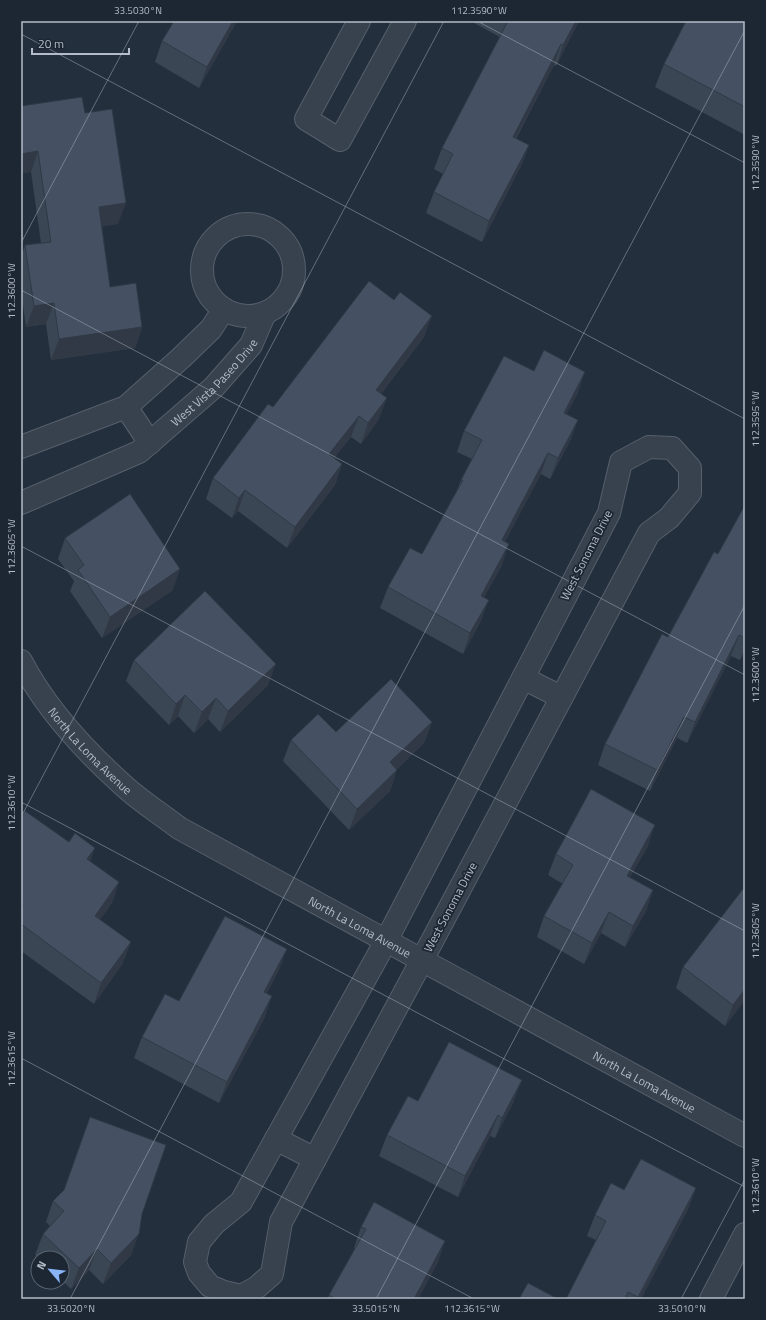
<svg xmlns="http://www.w3.org/2000/svg" width="766" height="1320" font-family="'Titillium Web',sans-serif">
	<rect width="100%" height="100%" fill="#242f3e"/>
	<g fill="none" stroke-linecap="round" stroke-linejoin="round">
		<defs>
			<g id="minor">
				<path d="M359,21l-53,98 34,21 65,-119"/>
				<circle cx="248" cy="270" r="46"/>
				<path d="M126,407l24,36"/>
				<path d="M21,447l105,-40 55,-49 30,-29 13,-20"/>
				<path d="M649,447l23,1 18,20v25l-21,25 -20,15 -227,427 -141,262 -9,52 -16,14 -15,8 -17,-4 -14,-6 -11,-13 -4,-11 4,-20 15,-18 27,-22 145,-261 223,-428 12,-51z"/>
				<path id="s1" d="M21,503l118,-51 75,-65 37,-42 14,-32"/>
				<path id="s2" d="M21,661c25,48 63,89 102,124 17,16 38,29 56,43l566,308"/>
				<path d="M523,678l38,19"/>
				<path d="M276,1139l39,20"/>
				<path d="M711,1299l34,-65"/>
			</g>
		</defs>
		<use href="#minor" stroke="#565f6c" stroke-width="24"/>
		<use href="#minor" stroke="#38414e" stroke-width="22"/>
	</g>
	<g fill="#3b4654">
		<path d="M237,21l-38,67 -44,-26 7,-21z"/>
		<path d="M475,21h104l-23,45 -2,-1 -38,74 13,6 -8,21 -39,76 -56,-29 8,-21 9,-18 -9,-5 8,-21 58,-111 -26,-14z"/>
		<path d="M745,21v114l-90,-48 9,-23z"/>
		<path d="M21,106l64,7 33,111 -16,2 8,61 32,40 -7,21 -84,12 -5,-36 -20,3 -5,-36v-34l4,-12 16,-2 -10,-71 -10,1z"/>
		<path d="M424,337l-43,57 -2,25 -18,25 -10,-7 -17,21 8,6 -7,21 -48,63 -49,-37 -6,7 -26,-19 7,-21 60,-71z"/>
		<path d="M578,393l-12,21 12,6 -8,21 -20,38 -9,-5 -36,67 -3,24 -18,32 -3,24 -18,33 -83,-46 8,-21 34,-33 35,-64 4,-10 11,-21 -15,-7 7,-21z"/>
		<path d="M745,505v146l-5,9 -9,-4 -44,87 -10,-5 -27,53 -52,-26 7,-21 63,-107 50,-83z"/>
		<path d="M65,538l108,52 -71,48 -32,-47 4,-10 -16,-22z"/>
		<path d="M134,660l134,25 -48,47 -12,-13 -14,14 -16,-17 -9,9 -43,-44z"/>
		<path d="M432,722l-8,21 -27,26 -7,22 -41,39 -66,-69 8,-21 45,-8z"/>
		<path d="M21,817l69,45 29,20 -7,21 -12,16 23,44 -29,41 -73,-53z"/>
		<path d="M648,846l-18,31 23,13 -7,21 -21,36 -24,-14 -17,31 -47,-27 7,-21 19,-32 -15,-9 8,-21z"/>
		<path d="M745,891v109l-20,26 -49,-38 7,-21z"/>
		<path d="M279,970l-12,23 -2,24 -46,86 -85,-45 8,-21 37,-36z"/>
		<path d="M418,1101h96l-19,37 -5,-2 -32,61 -79,-41 8,-21z"/>
		<path d="M696,1188l-8,21 -47,90h-75l30,-59 -9,-4 8,-21 29,-25z"/>
		<path d="M53,1201l89,13 -11,41 -28,29 -14,-14 -18,19 -9,-9v-22h-23l-4,-3 8,-21 7,-8 -4,-4z"/>
		<path d="M361,1227l77,35 -20,37h-90l1,-4 26,-47h-1z"/>
	</g>
	<g fill="#303945">
		<path d="M233,21h4l-38,67 8,-21z"/>
		<path d="M576,21h3l-23,45 7,-21z"/>
		<path d="M561,44l-7,21 -49,93 8,-21z"/>
		<path d="M529,145l-8,21 -39,76 7,-21z"/>
		<path d="M38,151l-7,21 -10,1v-19z"/>
		<path d="M126,203l-8,21 -26,4 7,-21z"/>
		<path d="M54,303l-8,21 -20,3 8,-21z"/>
		<path d="M432,316l-8,21 -56,74 8,-21z"/>
		<path d="M142,327l-7,21 -84,12 8,-21z"/>
		<path d="M585,372l-7,21 -22,41 8,-21z"/>
		<path d="M387,398l-8,21 -18,25 7,-21z"/>
		<path d="M359,416l-8,21 -30,38 8,-21z"/>
		<path d="M578,420l-8,21 -20,38 8,-21z"/>
		<path d="M548,453l-7,21 -46,87 7,-21z"/>
		<path d="M342,464l-7,21 -48,63 8,-21z"/>
		<path d="M245,490l-7,21 -6,7 7,-20z"/>
		<path d="M509,544l-7,21 -29,52 8,-21z"/>
		<path d="M180,569l-7,21 -71,48 8,-21z"/>
		<path d="M489,600l-8,21 -18,33 7,-21z"/>
		<path d="M739,635l-8,21 -44,87 8,-21z"/>
		<path d="M745,646v5l-5,9z"/>
		<path d="M276,664l-8,21 -48,47 8,-21z"/>
		<path d="M185,695l-7,21 -9,9 7,-21z"/>
		<path d="M216,698l-8,21 -14,14 8,-21z"/>
		<path d="M684,717l-7,21 -27,53 7,-21z"/>
		<path d="M432,722l-8,21 -42,40 8,-21z"/>
		<path d="M397,770l-7,21 -41,39 8,-21z"/>
		<path d="M655,825l-7,21 -29,50 8,-20z"/>
		<path d="M95,848l-7,21 -1,-10z"/>
		<path d="M119,882l-7,21 -24,34 7,-21z"/>
		<path d="M653,890l-7,21 -21,36 8,-21z"/>
		<path d="M609,912l-8,21 -17,31 8,-21z"/>
		<path d="M131,942l-8,21 -29,41 7,-21z"/>
		<path d="M287,949l-8,21 -23,43 8,-21z"/>
		<path d="M745,989v11l-20,26 8,-21z"/>
		<path d="M272,996l-7,21 -46,86 8,-21z"/>
		<path d="M522,1080l-8,21 -19,37 7,-20z"/>
		<path d="M498,1115l-8,21 -32,61 7,-21z"/>
		<path d="M696,1188l-8,21 -47,90h-3z"/>
		<path d="M139,1234l-8,21 -28,29 8,-21z"/>
		<path d="M445,1241l-7,21 -20,37h-4z"/>
		<path d="M97,1249l-8,21 -18,19 8,-21z"/>
	</g>
	<g fill="#455162" stroke="#303945">
		<path d="M174,21h59l-26,46 -45,-26z"/>
		<path d="M508,21h68l-13,24 -2,-1 -48,93 16,8 -40,76 -55,-29 19,-38 -11,-6z"/>
		<path d="M686,21h59v86l-81,-43z"/>
		<path d="M82,97l3,16 27,-4 14,94 -27,4 11,80 26,-4 6,44 -83,12 -5,-36 -20,3 -9,-61 26,-3 -13,-91 -17,3v-48z"/>
		<path d="M369,281l25,19 6,-8 32,24 -56,74 11,8 -19,25 -9,-7 -30,38 13,10 -47,63 -50,-37 -6,8 -26,-20 55,-74 5,3z"/>
		<path d="M544,350l41,22 -21,41 14,7 -20,38 -10,-5 -46,87 7,4 -28,52 8,4 -19,33 -82,-46 22,-39 12,6 41,-74h-2l21,-40 -18,-9 40,-75 30,15z"/>
		<path d="M130,494l50,75 -70,48 -32,-47 6,-5 -19,-27z"/>
		<path d="M745,505v133l-6,-3 -44,87 -11,-5 -27,53 -52,-26 57,-110 6,3 46,-85 4,2z"/>
		<path d="M205,591l71,73 -48,47 -12,-13 -14,14 -17,-17 -9,9 -42,-44z"/>
		<path d="M391,679l41,43 -42,40 7,8 -40,39 -66,-69 27,-26 18,18z"/>
		<path d="M591,789l64,36 -28,51 26,14 -20,36 -24,-14 -17,31 -48,-27 29,-51 -17,-11z"/>
		<path d="M25,811l44,31 6,-9 20,15 -8,11 32,23 -24,34 36,26 -30,41 -80,-59v-17l2,-3 -2,-1v-86z"/>
		<path d="M743,889l2,2v98l-12,16 -50,-38z"/>
		<path d="M225,916l62,33 -23,43 8,4 -45,86 -85,-45 23,-43 14,7z"/>
		<path d="M449,1042l73,38 -20,38 -4,-3 -33,61 -78,-41 21,-39 10,5z"/>
		<path d="M90,1117l76,28 -24,69 -3,20 -28,29 -14,-14 -18,19 -36,-34 21,-23 -11,-10 11,-11z"/>
		<path d="M641,1159l55,29 -58,109 -10,-5 -3,7h-59l40,-78 -11,-6 16,-32 13,7z"/>
		<path d="M374,1202l71,39 -31,58h-78l-7,-4 37,-66 -5,-2z"/>
		<path d="M528,1283l30,16h-39z"/>
	</g>
	<path fill="none" stroke="#b4bcc9" stroke-width="1" stroke-opacity="0.45" d="M477,21l268,142M21,34l724,385M21,243l118,-222M21,290l724,385M21,546l724,385M21,802l724,385M21,817l423,-796M21,1058l453,241M70,1299l675,-1269M376,1299l369,-694M681,1299l64,-120"/>
	<g text-anchor="middle" dominant-baseline="central" stroke-width="3.5" stroke-linejoin="round" paint-order="stroke">
		<g font-size="12" fill="#b4bcc9" stroke="#1d2633">
			<text stroke="none"><textPath href="#s1" startOffset="231">West Vista Paseo Drive</textPath></text>
			<text transform="translate(586 555) rotate(-63)">West Sonoma Drive</text>
			<text stroke="none"><textPath href="#s2" startOffset="114">North La Loma Avenue</textPath></text>
			<text transform="translate(450 907) rotate(-62)">West Sonoma Drive</text>
			<text stroke="none"><textPath href="#s2" startOffset="438">North La Loma Avenue</textPath></text>
			<text stroke="none"><textPath href="#s2" startOffset="762">North La Loma Avenue</textPath></text>
		</g>
	</g>
	<rect width="766" height="1320" fill="none" stroke="#1d2633" stroke-width="44"/>
	<g transform="translate(50 1270) rotate(298)"><circle r="19" fill="#1d2633" stroke="#59626f"/>
	<path d="M0-3L7 15L0 10L-7 15Z" fill="#8ab4f8"/>
	<text y="-6" font-size="11" font-weight="bold" text-anchor="middle" fill="#b4bcc9">N</text>
	</g>
	<path d="M32 48v6h97v-6" fill="none" stroke="#b4bcc9" stroke-width="2"/>
	<text x="38" y="48" font-size="12" fill="#b4bcc9" stroke="#1d2633" stroke-width="3" paint-order="stroke">20 m</text>
	<rect x="22" y="22" width="722" height="1276" fill="none" stroke="#b4bcc9" stroke-width="1.5"/>
	<g font-size="10" text-anchor="middle" fill="#b4bcc9">
		<text x="138" y="14">33.5030°N</text>
		<text x="479" y="14">112.3590°W</text>
		<text transform="translate(755 163) rotate(-90)" y="4">112.3590°W</text>
		<text transform="translate(11 291) rotate(-90)" y="4">112.3600°W</text>
		<text transform="translate(755 419) rotate(-90)" y="4">112.3595°W</text>
		<text transform="translate(11 547) rotate(-90)" y="4">112.3605°W</text>
		<text transform="translate(755 675) rotate(-90)" y="4">112.3600°W</text>
		<text transform="translate(11 803) rotate(-90)" y="4">112.3610°W</text>
		<text transform="translate(755 931) rotate(-90)" y="4">112.3605°W</text>
		<text transform="translate(11 1059) rotate(-90)" y="4">112.3615°W</text>
		<text transform="translate(755 1186) rotate(-90)" y="4">112.3610°W</text>
		<text x="71" y="1312">33.5020°N</text>
		<text x="376" y="1312">33.5015°N</text>
		<text x="472" y="1312">112.3615°W</text>
		<text x="682" y="1312">33.5010°N</text>
	</g>
</svg>
